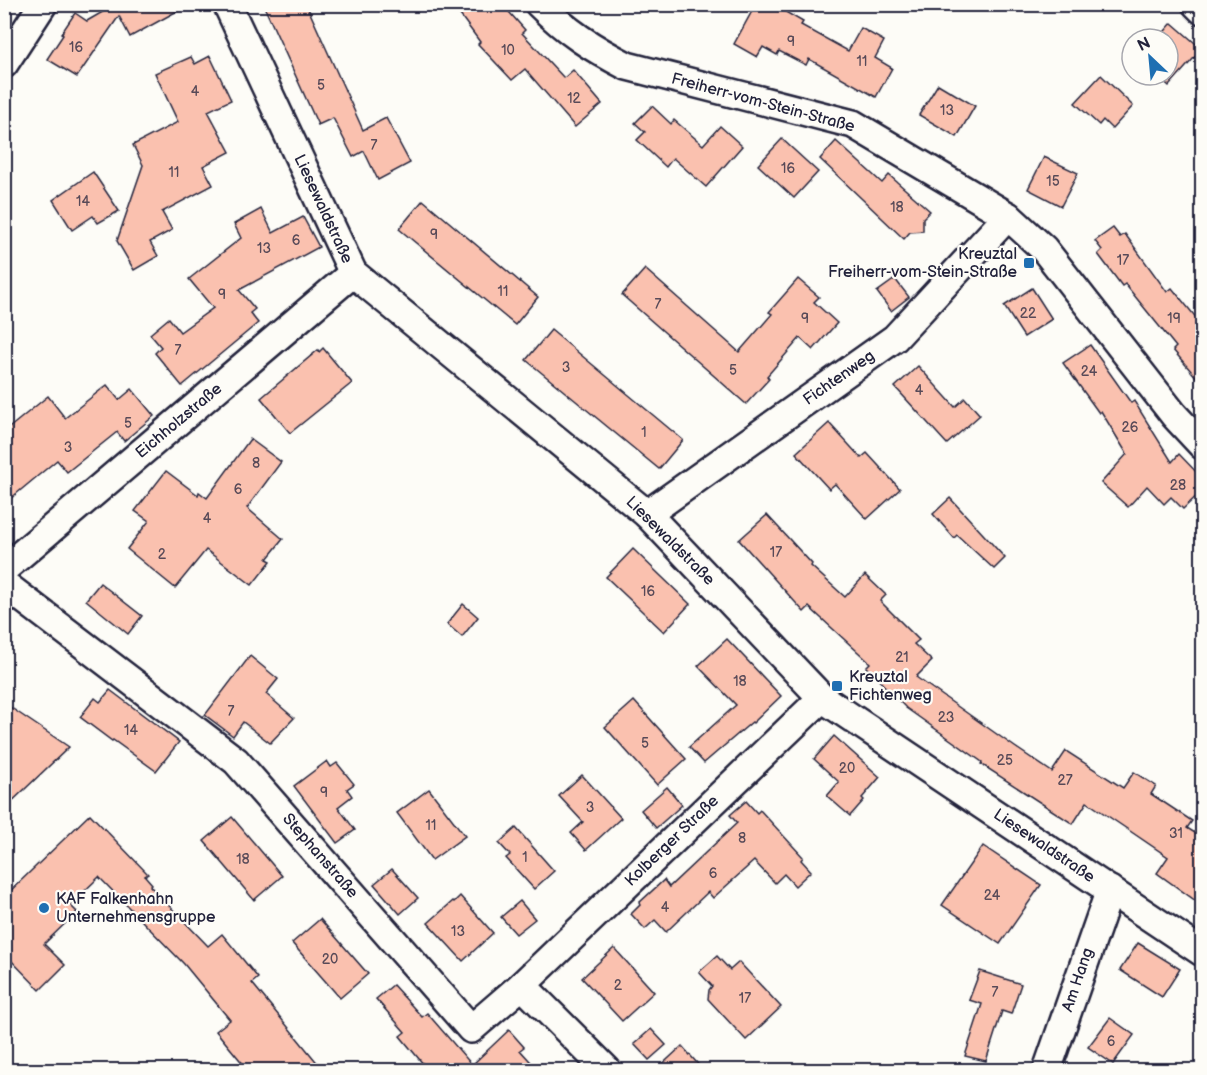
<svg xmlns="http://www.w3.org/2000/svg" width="1207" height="1075" font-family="'Balsamiq Sans',sans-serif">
	<rect width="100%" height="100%" fill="#fdfcf7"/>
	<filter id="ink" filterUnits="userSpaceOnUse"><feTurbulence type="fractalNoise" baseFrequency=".0167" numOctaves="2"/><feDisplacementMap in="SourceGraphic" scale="12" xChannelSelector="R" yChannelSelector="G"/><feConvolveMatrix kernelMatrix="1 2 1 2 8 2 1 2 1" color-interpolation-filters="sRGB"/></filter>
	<g filter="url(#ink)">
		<g fill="#fac1af" stroke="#22223b" stroke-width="1.5">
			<path d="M112,4h78l-60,33 -11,-21 -42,61 -30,-18 16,-24 -2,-1 14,-21 12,8 26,-15z"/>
			<path d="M263,4h43l57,126 23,-12 24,45 -32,17 -14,-29 -11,6 -20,-39 -15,7z"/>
			<path d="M452,4h50l23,26 -3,3 42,45 9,-8 29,34 -27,23 -50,-58 -13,11 -34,-36 2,-2z"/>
			<path d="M756,4h16l31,18 -2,3 47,26 13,-23 23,13 -9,17 17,10 -16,29 -67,-38 -3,6 -27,-14 -2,4 -14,-8 -6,10 -23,-13z"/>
			<path d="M1172,23l30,26 -33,37 -12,-11h11v-36h-10z"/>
			<path d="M210,56l21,44 -23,11 22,41 -27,14 10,19 -51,27 10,18 -22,12 8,14 -24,14 -17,-29 26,-76 -10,-20 45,-23 -23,-49 36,-16 4,7z"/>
			<path d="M1101,75l32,31 -21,23 -9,-9 -4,5 -24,-22z"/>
			<path d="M938,84l37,22 -18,31 -38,-22z"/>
			<path d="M652,106l19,18 3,-4 29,25 17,-19 22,20 -36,41 -33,-29 -7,9 -29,-27 8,-8 -10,-9z"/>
			<path d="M782,139l36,33 -24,26 -36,-33z"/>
			<path d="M836,141l46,42 7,-8 41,36 -7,7v13l-13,1 -6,7 -84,-80z"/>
			<path d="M1044,157l34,16 -17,33 -33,-17z"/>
			<path d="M93,172l26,39 -21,12 -5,-7 -21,14 -19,-30z"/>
			<path d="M423,200l115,97 -23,28 -116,-96z"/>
			<path d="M261,209l12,24 30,-16 16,30 -80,43 16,19 -5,4 8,10 -76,63 -27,-33 6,-6 -11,-13 19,-16 11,14 33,-24 -24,-29 52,-41 -7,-14z"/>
			<path d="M1113,228l7,9 5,-3 42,58 5,-4 31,38v59l-30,-35 3,-3 -51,-63 -3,2 -24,-32 4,-4 -7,-9z"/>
			<path d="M645,269l94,83 33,-38 -3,-2 29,-33 21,18 -5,5 23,21 -24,27 -13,-12 -33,38 2,3 -23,25 -124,-109z"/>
			<path d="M895,279l14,18 -18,14 -14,-19z"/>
			<path d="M1032,288l20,31 -28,18 -20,-31z"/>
			<path d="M551,330l132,110 -24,29 -133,-109z"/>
			<path d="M1090,345l41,58 3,-2 38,61 7,-8 24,25v11l-20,19 -12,-12 -7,7 -17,-18 -19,21 -27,-24 26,-29 -26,-43 -2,2 -36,-50z"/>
			<path d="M323,348l29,35 -62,50 -29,-35 57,-48 1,2z"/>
			<path d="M918,366l37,41 10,-9 15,17 -33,29 -52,-57z"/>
			<path d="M107,385l12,15 13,-11 22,27 -30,25 -7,-9 -50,40 -10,-12 -53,44v-72l44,-36 17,22z"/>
			<path d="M829,423l32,35 6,-5 33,36 -33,30 -32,-35 -6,5 -33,-36z"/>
			<path d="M250,439l31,23 -34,46 36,31 -16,20 4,2 -19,24 -46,-35 -31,38 -48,-39 22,-28 -14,-10 31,-40 32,24 1,-3 8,6z"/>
			<path d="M950,498l55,60 -11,11 -37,-34 -3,3 -21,-24z"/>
			<path d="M767,515l45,49 -1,2 34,31 20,-22 21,20 -6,6 39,39 -5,4 18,17 -16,16 99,70 37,25 14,-21 57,37 11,-16 22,14 -5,8 41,27 -5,7 16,10v68l-46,-33 11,-16 -41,-28 -40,-27 -14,22 -92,-60 1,-2 -76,-54 -40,-41 4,-4 -61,-56 -5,5 -65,-72z"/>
			<path d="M633,549l57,55 -26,28 -58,-55z"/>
			<path d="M100,583l42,33 -14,18 -42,-34z"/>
			<path d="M463,604l15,13 -16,20 -15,-13z"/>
			<path d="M727,639l54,57 -28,27 -1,-1 -48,41 -15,-16 47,-42 -38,-39z"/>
			<path d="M250,656l28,23 -12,15 28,24 -24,25 -27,-21 -10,14 -28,-21z"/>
			<path d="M110,690l69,52 -23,29 -43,-31 -1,1 -32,-24 15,-19 5,4z"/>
			<path d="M634,701l52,58 -29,26 -52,-58z"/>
			<path d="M4,703l65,44 -65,62z"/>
			<path d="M834,736l46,41 -18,21 2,2 -14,16 -23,-20 12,-14 -25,-23z"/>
			<path d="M327,761l4,6 6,-4 17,21 -7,5 5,7 -14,11 17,23 -18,13 -43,-57z"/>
			<path d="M582,775l39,43 -35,32 -15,-17 12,-11 -24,-26z"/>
			<path d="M667,787l15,18 -26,23 -15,-18z"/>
			<path d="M429,789l36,47 -33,24 -35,-47z"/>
			<path d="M746,801l11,12 3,-3 43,47 -2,3 10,11 -16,15 -11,-12 -9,9 -21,-22 -41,37 -5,-6 -42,40 -11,-12 -10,9 -14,-15 9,-9 -1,-2 25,-23 5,7 68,-64 -7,-8z"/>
			<path d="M90,814l58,60 -3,2 7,8 -2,2 58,60 14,-12 36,44 -6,5 72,88h-75l-33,-40 14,-11 -46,-56 -85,-87 -29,28 7,7 -33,32 21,21 -25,25 -36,-37v-56z"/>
			<path d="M232,817l50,59 -28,24 -50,-59z"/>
			<path d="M516,828l38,43 -20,18 -28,-31 4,-3 -11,-12z"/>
			<path d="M983,846l58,39 -41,59 -58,-39z"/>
			<path d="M392,869l26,29 -18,16 -26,-30z"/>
			<path d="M460,896l33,37 -30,28 -35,-38 25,-22 1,1z"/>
			<path d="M520,901l15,18 -19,15 -15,-17z"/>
			<path d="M320,919l48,55 -28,24 -48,-55z"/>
			<path d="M1138,943l42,26 -18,28 -42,-27z"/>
			<path d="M614,948l40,44 -32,29 -40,-43z"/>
			<path d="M717,956l13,14 9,-8 42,45 -35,33 -38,-41 1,-9 3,-4 -13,-14z"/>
			<path d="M980,971l41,13 -10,30 -9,-3 -16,50 -21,-5 17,-52 -13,-4z"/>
			<path d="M393,985l29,32 5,-4 45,52 37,-35 15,17 -4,3 19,21h-110l-29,-35 5,-4 -29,-33z"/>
			<path d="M1110,1018l24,17 -21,29 -25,-17z"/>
			<path d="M651,1029l15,16 -17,15 -15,-16z"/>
			<path d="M682,1046l22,25h-49z"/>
		</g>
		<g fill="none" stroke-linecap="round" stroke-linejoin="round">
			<defs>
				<g id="street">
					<path d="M227,4l126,269 294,241 175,184 380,254"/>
					<path d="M539,4c28,28 53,44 88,62l226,58 155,92 36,33 130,166 28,30"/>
					<path d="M1196,4l6,6"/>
					<path d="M4,64l39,-60"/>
					<path d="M647,514l248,-176 113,-122"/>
					<path d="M4,569l349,-296"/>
					<path d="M4,584l232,177 235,268 51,-44 85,85"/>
					<path d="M522,985l300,-287"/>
					<path d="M1047,1070l63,-180"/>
				</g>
			</defs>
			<use href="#street" stroke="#22223b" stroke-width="32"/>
			<use href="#street" stroke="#fdfcf7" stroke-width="27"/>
		</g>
	</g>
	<g fill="#1f6fb2" stroke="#fdfcf7" stroke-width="2">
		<rect x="1023" y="257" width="12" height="12" rx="3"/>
		<rect x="831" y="680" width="12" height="12" rx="3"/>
		<circle cx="44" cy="908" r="6"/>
	</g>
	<g text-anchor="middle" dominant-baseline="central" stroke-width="4.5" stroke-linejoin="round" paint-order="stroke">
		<g font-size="14" fill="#584a58">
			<text x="791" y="41">9</text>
			<text x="76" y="47">16</text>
			<text x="508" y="50">10</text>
			<text x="862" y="61">11</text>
			<text x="321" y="85">5</text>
			<text x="195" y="91">4</text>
			<text x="574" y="98">12</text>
			<text x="947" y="110">13</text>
			<text x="374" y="145">7</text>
			<text x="788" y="168">16</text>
			<text x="174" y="172">11</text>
			<text x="1053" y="181">15</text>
			<text x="83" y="201">14</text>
			<text x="897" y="207">18</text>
			<text x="434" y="234">9</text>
			<text x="296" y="240">6</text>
			<text x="264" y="248">13</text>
			<text x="1123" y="260">17</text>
			<text x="503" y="291">11</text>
			<text x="222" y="294">9</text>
			<text x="658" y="304">7</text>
			<text x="1028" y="313">22</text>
			<text x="805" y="318">9</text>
			<text x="1174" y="318">19</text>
			<text x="178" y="350">7</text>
			<text x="566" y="367">3</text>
			<text x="733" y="370">5</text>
			<text x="1089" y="371">24</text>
			<text x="919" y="390">4</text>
			<text x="128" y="423">5</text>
			<text x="1130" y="427">26</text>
			<text x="644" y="432">1</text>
			<text x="68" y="447">3</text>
			<text x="256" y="463">8</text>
			<text x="1178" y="485">28</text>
			<text x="238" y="489">6</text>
			<text x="207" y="518">4</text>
			<text x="776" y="552">17</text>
			<text x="162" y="554">2</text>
			<text x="648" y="591">16</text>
			<text x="902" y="657">21</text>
			<text x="740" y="681">18</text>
			<text x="231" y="711">7</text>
			<text x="946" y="717">23</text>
			<text x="131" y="730">14</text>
			<text x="645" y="743">5</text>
			<text x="1005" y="760">25</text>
			<text x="847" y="768">20</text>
			<text x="1065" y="780">27</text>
			<text x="324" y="792">9</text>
			<text x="590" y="807">3</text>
			<text x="431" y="825">11</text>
			<text x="1176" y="833">31</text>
			<text x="742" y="838">8</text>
			<text x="525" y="857">1</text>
			<text x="243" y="859">18</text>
			<text x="713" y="873">6</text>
			<text x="992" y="895">24</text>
			<text x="665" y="907">4</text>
			<text x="458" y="931">13</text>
			<text x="330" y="959">20</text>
			<text x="618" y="985">2</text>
			<text x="995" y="992">7</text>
			<text x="745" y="998">17</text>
			<text x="1111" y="1041">6</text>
		</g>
		<g font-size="16" fill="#22223b" stroke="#fdfcf7">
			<text transform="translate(763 103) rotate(15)">Freiherr-vom-Stein-Straße</text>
			<text transform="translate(323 209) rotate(65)">Liesewaldstraße</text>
			<text transform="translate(839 378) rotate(-35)">Fichtenweg</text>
			<text transform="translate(179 421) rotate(-40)">Eichholzstraße</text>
			<text transform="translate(670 541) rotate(45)">Liesewaldstraße</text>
			<text transform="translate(672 841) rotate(-44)">Kolberger Straße</text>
			<text transform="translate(1044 846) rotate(34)">Liesewaldstraße</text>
			<text transform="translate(320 856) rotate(49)">Stephanstraße</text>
			<text transform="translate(1078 980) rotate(-71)">Am Hang</text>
		</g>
		<g font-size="16" fill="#22223b" stroke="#fdfcf7" text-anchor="start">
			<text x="1017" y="254" text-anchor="end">Kreuztal<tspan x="1017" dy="18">Freiherr-vom-Stein-Straße</tspan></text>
			<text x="849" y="677">Kreuztal<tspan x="849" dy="18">Fichtenweg</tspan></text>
			<text x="56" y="899">KAF Falkenhahn<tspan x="56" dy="18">Unternehmensgruppe</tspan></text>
		</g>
	</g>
	<rect width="1207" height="1075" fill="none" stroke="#fdfcf7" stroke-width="24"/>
	<rect x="12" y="12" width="1183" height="1051" fill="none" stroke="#22223b" stroke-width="2" filter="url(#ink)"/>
	<g transform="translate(1150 57) rotate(334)"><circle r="28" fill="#fdfcf7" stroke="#a5a5ac" stroke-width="1.5"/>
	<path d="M0-4.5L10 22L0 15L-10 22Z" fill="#1f6fb2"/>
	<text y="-9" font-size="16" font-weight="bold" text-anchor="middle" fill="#22223b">N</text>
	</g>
</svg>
